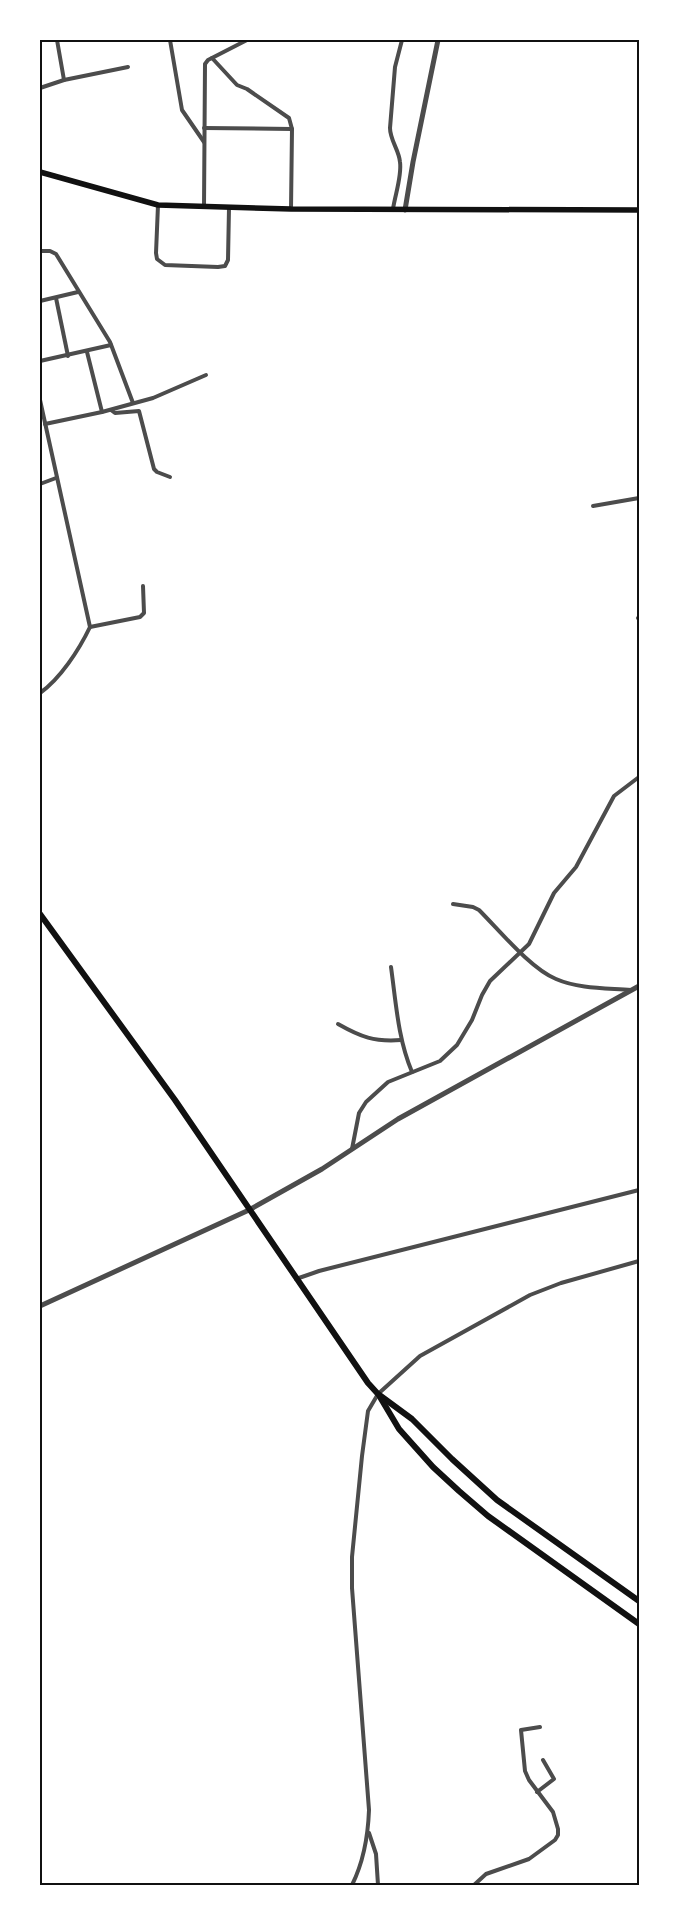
<svg xmlns="http://www.w3.org/2000/svg" width="679" height="1925" font-family="Lato,sans-serif">
	<rect width="100%" height="100%" fill="#fff"/>
	<g fill="none" stroke-linecap="round" stroke-linejoin="round">
		<g stroke="#4c4c4c" stroke-width="4">
			<path d="M57,40l7,40"/>
			<path d="M170,40l12,70 22,32"/>
			<path d="M212,58l25,27 10,4 42,29 3,11 -1,80"/>
			<path d="M40,88l24,-8 64,-13"/>
			<path d="M204,128l88,1"/>
			<path d="M158,205l-2,48 1,6 8,6 53,2 7,-1 3,-6 1,-52"/>
			<path d="M204,207l1,-143 3,-4 39,-20"/>
			<path d="M393,209c2,-14 9,-33 7,-47 -1,-12 -10,-22 -10,-34l5,-61 7,-27"/>
			<path d="M40,251h10l6,3 54,88 23,61"/>
			<path d="M56,298l12,58"/>
			<path d="M40,301l38,-9"/>
			<path d="M87,352l15,60"/>
			<path d="M40,361l71,-16"/>
			<path d="M40,400l50,227c-11,23 -30,52 -50,66"/>
			<path d="M111,410l4,3 24,-2 15,58 3,3 13,5"/>
			<path d="M45,424l57,-12 51,-14 53,-23"/>
			<path d="M40,484l16,-6"/>
			<path d="M593,506l46,-8"/>
			<path d="M638,618l1,1"/>
			<path d="M90,627l50,-10 4,-4 -1,-27"/>
			<path d="M453,904l20,3 6,3c20,20 52,59 77,69 23,10 50,9 75,11"/>
			<path d="M391,967c5,36 7,72 21,105"/>
			<path d="M338,1024c23,13 36,18 63,16"/>
			<path d="M352,1149l7,-36 7,-11 22,-20 52,-21 17,-16 15,-25 10,-25 8,-14 39,-37 25,-51 22,-26 38,-71 25,-19"/>
			<path d="M296,1279l23,-8 320,-81"/>
			<path d="M537,1792l17,-13 -11,-19"/>
			<path d="M369,1833l7,21 2,31"/>
			<path d="M352,1885c12,-24 16,-48 17,-75l-17,-222v-31l10,-101 6,-45 10,-17 42,-38 110,-61 31,-12 78,-22"/>
			<path d="M474,1885l12,-11 43,-15 26,-19 3,-5v-6l-5,-17 -24,-32 -4,-9 -4,-41 19,-3"/>
		</g>
		<g stroke="#4c4c4c" stroke-width="5">
			<path d="M405,210l8,-48 25,-122"/>
			<path d="M40,1306l209,-96 73,-41 76,-50 241,-133"/>
		</g>
		<path stroke="#111" stroke-width="5.5" d="M40,172l118,33 133,4 348,1"/>
		<g stroke="#111" stroke-width="6">
			<path d="M40,914l135,186 193,283 10,11 34,25 40,40 45,41 142,101"/>
			<path d="M380,1397l19,32 34,38 26,24 29,25 151,108"/>
		</g>
	</g>
	<rect width="679" height="1925" fill="none" stroke="#ffffff" stroke-width="82"/>
	<rect x="41" y="41" width="597" height="1843" fill="none" stroke="#111" stroke-width="2"/>
</svg>
